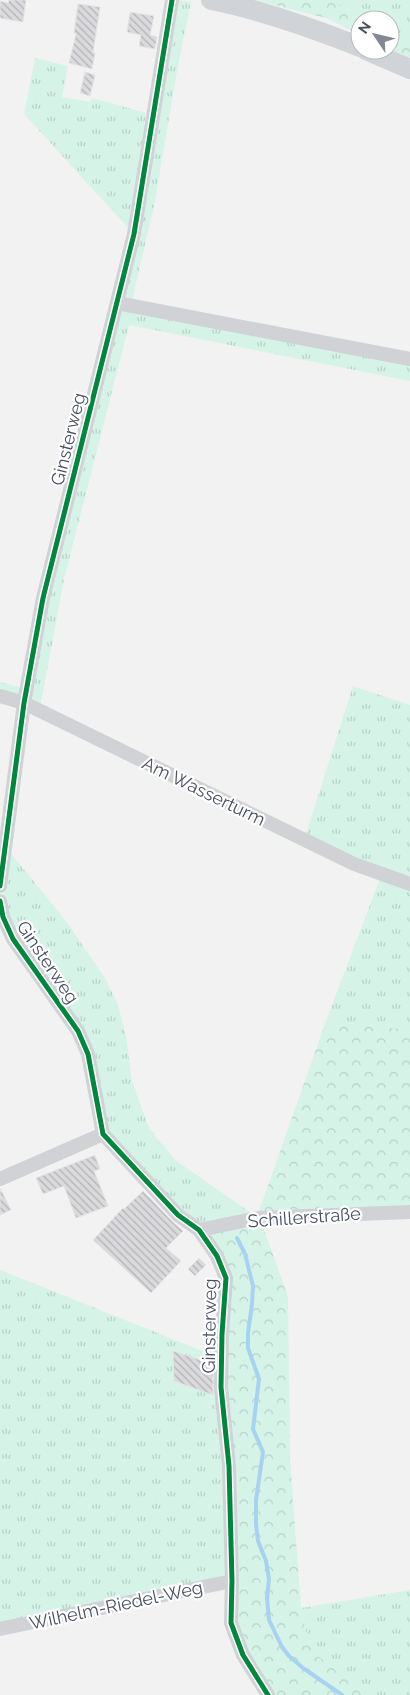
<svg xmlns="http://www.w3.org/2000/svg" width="410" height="1695" font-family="Raleway,sans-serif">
	<defs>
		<pattern id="grass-tufts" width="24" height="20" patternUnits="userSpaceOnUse" patternTransform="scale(1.25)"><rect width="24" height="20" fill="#d5f3e6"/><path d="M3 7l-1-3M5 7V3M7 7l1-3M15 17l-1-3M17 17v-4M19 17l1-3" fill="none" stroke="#b8d2c8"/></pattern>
		<pattern id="forest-crowns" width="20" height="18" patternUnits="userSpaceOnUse" patternTransform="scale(1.25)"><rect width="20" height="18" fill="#d5f3e6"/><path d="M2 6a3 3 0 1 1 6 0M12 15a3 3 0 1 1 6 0" fill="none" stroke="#b8d2c8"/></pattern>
		<pattern id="building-back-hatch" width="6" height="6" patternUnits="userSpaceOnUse" patternTransform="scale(1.25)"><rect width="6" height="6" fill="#dadadd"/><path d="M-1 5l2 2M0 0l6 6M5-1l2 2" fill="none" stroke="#b3b3b7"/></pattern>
	</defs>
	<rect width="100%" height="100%" fill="#f3f2f2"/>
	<g fill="url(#grass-tufts)">
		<path d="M175,0l16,2 -13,63 -23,136 -23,100 -6,-3 -3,-6z"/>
		<path d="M327,0h83v38l-20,-9v-9h-19z"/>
		<path d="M35,58l33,8 -6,31 28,5 2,-4 54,15 -16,117 -106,-116z"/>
		<path d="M121,310l289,53v18l-281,-56 -65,254 -24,129 -10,-9 15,-98z"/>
		<path d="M0,682l22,6 -3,5 -7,1 -12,-3z"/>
		<path d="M353,686l57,19v176l-105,-44z"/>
		<path d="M8,850l58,71 39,57 13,27 8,31 6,45 17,47 26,32 79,55 -56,12 -92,-96 -16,-78 -75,-116 -10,-24 -2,-21z"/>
		<path d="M381,876l29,10v144l-84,-9z"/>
		<path d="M0,1270l220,88 10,221 -230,48z"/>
		<path d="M410,1590v105h-48l-5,-11 -42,-30 -8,-18 -6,-28z"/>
	</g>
	<g fill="url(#forest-crowns)">
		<path d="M254,0h73l44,20h-11v15l-34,-17z"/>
		<path d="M390,29l20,9v20l-20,-9z"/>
		<path d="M326,1021l84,9v179l-152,5z"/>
		<path d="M261,1221l27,76 2,162 11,149 6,28 8,18 42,30 5,11h-89l-27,-42 -11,-31 -11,-235 4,-109 -24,-45z"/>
	</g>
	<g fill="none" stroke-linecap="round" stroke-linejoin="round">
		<path stroke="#a7d3f3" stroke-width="4" d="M237,1238l8,16 8,32 -1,18 -4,29v15l11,31 -6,50 10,23 -7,48v24l2,17 8,20 3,18 -2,19 2,22 13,27 7,9 14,12 39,27"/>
	</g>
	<g fill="url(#building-back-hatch)" stroke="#e4e4e5">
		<path d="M9,0h17l-3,22 -23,-4v-17l8,2z"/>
		<path d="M78,4l22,3 -7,46h2l-3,16 -23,-6 7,-29 -2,-1z"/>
		<path d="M130,12l24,4 -4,19 7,2 -2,12 -16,-3 2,-11 -14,-3z"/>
		<path d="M85,72l10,3 -5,21 -10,-3z"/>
		<path d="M95,1155l5,14 -6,2 14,35 -32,12 -12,-32 -21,8 -7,-16z"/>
		<path d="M0,1188l11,22 -11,5z"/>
		<path d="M143,1191l29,30 11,10 -17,17 15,13 -30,32 -58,-53 30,-32 1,1z"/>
		<path d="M199,1258l7,7 -11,11 -7,-7z"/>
		<path d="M173,1351l40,13v31l-39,-14z"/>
	</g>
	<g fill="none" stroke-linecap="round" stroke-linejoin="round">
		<g stroke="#d0d2d6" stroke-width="14">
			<path d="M117,303l293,56"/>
			<path d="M0,696l24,7 330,161 56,20"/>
			<path d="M0,886l24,-183 19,-105 91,-364 38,-234"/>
			<path d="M0,901l3,16 10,22 65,92 10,23 15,80 75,81 21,15 18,26 9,22 -4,56 -1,53 8,79 3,115 -1,42 12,32 25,40"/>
			<path d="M0,1179l103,-45"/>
			<path d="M199,1230l59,-12 152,-6"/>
			<path d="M0,1629l232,-48"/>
		</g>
		<g stroke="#d0d3d7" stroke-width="20">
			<path d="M211,0c51,10 101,28 149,47"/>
			<path d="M366,50l44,19"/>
		</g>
		<defs>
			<g id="cycleway">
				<path d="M0,886l24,-183 19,-105 91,-364 38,-234"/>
				<path d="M0,901l3,16 10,22 65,92 10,23 15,80 75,81 21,15 18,26 9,22 -4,56 -1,53 8,79 3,115 -1,42 12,32 25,40"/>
			</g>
		</defs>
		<use href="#cycleway" stroke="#fff" stroke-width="8"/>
		<use href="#cycleway" stroke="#00873e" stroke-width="5"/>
	</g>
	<g text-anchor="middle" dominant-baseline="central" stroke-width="4.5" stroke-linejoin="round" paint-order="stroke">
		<g font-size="18" fill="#474f61" stroke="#fff">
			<text transform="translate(68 439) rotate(-76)">Ginsterweg</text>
			<text transform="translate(204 791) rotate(26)">Am Wasserturm</text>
			<text transform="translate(48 962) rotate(56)">Ginsterweg</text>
			<text transform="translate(304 1217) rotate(-4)">Schillerstraße</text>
			<text transform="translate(209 1326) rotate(-89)">Ginsterweg</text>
			<text transform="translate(116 1605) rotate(-12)">Wilhelm-Riedel-Weg</text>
		</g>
	</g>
	<g transform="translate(375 35) rotate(305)"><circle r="24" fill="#ffffff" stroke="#b5b9c0"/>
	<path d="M0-4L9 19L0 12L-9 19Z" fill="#838894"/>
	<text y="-8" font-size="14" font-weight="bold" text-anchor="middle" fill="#474f61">N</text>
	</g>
</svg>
